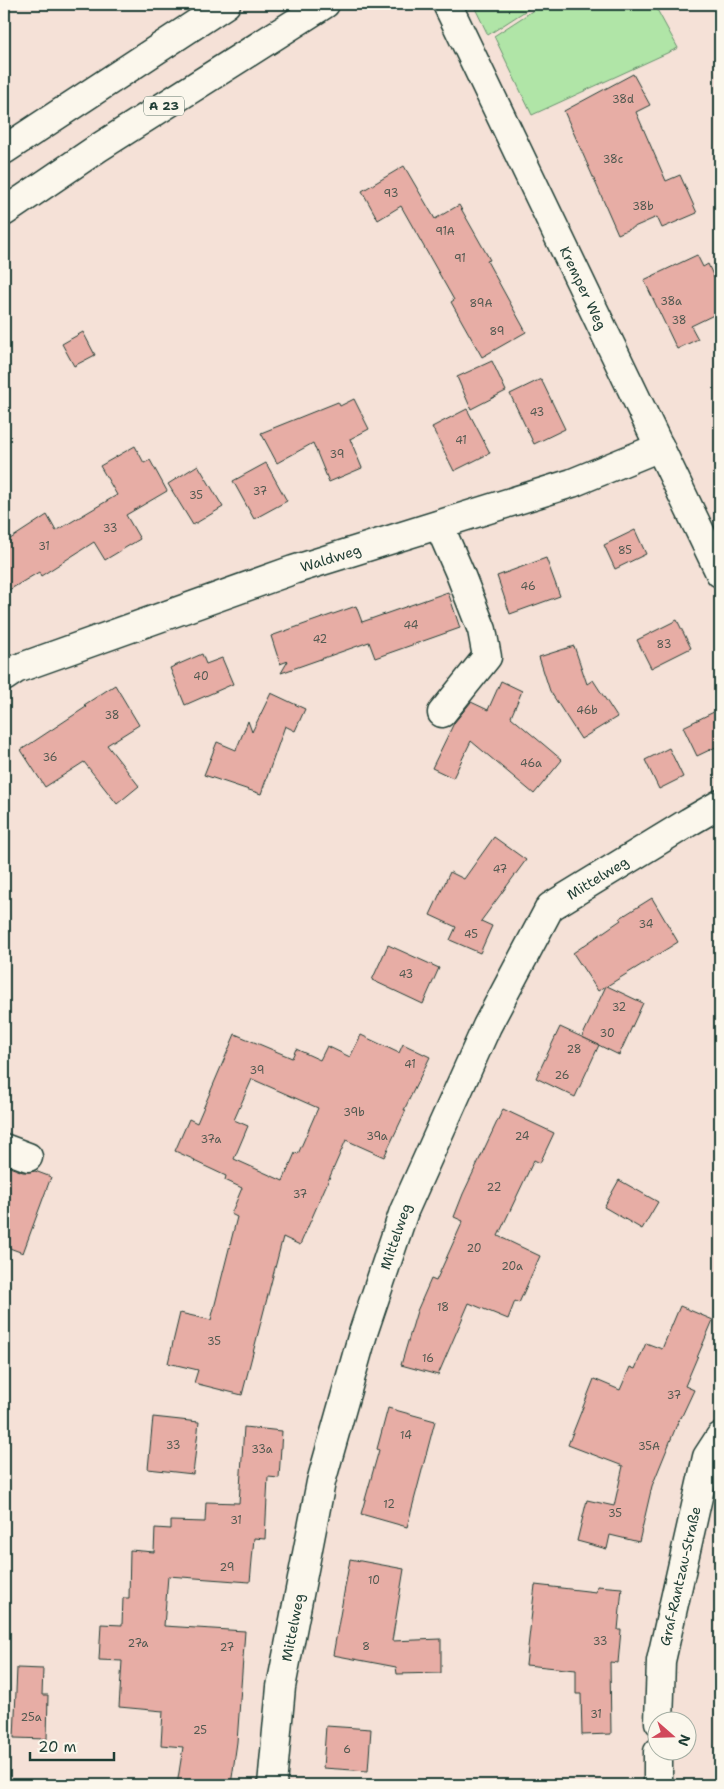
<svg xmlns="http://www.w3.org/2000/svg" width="724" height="1789" font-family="'Shantell Sans',sans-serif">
	<rect width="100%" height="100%" fill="#f5e1d7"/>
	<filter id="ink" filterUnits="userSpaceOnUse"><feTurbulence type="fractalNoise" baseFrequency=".02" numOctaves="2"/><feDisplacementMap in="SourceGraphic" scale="10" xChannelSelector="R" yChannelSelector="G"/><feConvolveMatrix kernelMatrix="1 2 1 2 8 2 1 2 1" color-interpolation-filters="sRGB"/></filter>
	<g filter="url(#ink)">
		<g fill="#b0e5a7" stroke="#68916e">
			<path d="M473,4h63l-48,31z"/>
			<path d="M543,4h111l24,44 -146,67 -38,-79z"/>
		</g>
		<g fill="#e7ada5" stroke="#1f3d34" fill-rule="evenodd">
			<path d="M633,74l17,31 -14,7 30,69 14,-6 17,38 -35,15 -5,-11 -39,17 -54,-123z"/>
			<path d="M404,166l31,53 24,-14 31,55 -3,1 39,71 -44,25 -31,-55 3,-2 -53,-94 -23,14 -16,-29z"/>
			<path d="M697,255l6,12 5,-3 12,27v21l-29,14 7,13 -21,10 -33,-69z"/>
			<path d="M83,332l12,23 -21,11 -12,-22z"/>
			<path d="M492,361l14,30 -35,18 -14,-32z"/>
			<path d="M541,379l24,50 -31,15 -24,-50z"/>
			<path d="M354,399l15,30 -19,10 12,29 -33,14 -16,-39 -36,20 -16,-30 77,-31 2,4z"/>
			<path d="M467,409l23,44 -36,18 -22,-44z"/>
			<path d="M135,446l9,17 6,-3 17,31 -41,24 14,24 -35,21 -11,-18 -53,34 -2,-4 -35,21v-50l43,-28 9,16 61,-36 -17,-29z"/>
			<path d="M266,463l21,38 -33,18 -21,-38z"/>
			<path d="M198,465l25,42 -30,18 -25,-41z"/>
			<path d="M635,530l11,24 -31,15 -11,-24z"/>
			<path d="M546,558l14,38 -50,18 -13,-38z"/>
			<path d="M448,592l12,36 -85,30 -6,-16 -88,31 7,-12 -8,3 -9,-28 85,-30 6,16z"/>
			<path d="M677,620l14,28 -40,20 -14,-28z"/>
			<path d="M574,646l13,38 6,-4 24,37 -36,22 -31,-48 -11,-34z"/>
			<path d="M202,654l4,10 16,-6 11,26 -48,21 -15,-37z"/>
			<path d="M501,681l21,10 -11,26 51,43 -28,34 -63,-53 -18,37 -21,-10 22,-45 17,-21 17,8z"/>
			<path d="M115,685l24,40 -32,20 32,41 -22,18 -33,-42 -39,25 -24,-37 65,-43 -2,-2z"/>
			<path d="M271,693l34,16 -10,22 -10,-5 -24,68 -57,-19 13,-33 19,8 12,-29 4,11z"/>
			<path d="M720,709v36l-23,11 -14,-29z"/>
			<path d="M669,748l14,29 -24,12 -14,-29z"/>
			<path d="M494,837l32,23 -45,61 11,5 -12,27 -30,-13 6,-13 -26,-12 20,-43 14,7z"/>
			<path d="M652,898l26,44 -71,44 36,17 -24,52 -37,-18 24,-51 -8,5 -25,-38 48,-33 -1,-2z"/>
			<path d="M388,945l51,23 -16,36 -51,-24z"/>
			<path d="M560,1027l39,18 -24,52 -39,-19z"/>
			<path d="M235,1034l57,24 4,-9 24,11 7,-14 23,11 11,-22 38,18 4,-9 27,13 -26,53h2l-22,47 -38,-17 -46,105 -17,-8 -41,158 -48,-12 4,-13 -30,-7 12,-50 31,7 26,-103 -6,-3 11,-26 -17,-8 1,-4 -32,-15 1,-1 -20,-9 14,-32 8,4zM252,1079l66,29 -20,46 -3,-1 -12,28 -49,-22 14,-33 -14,-6z"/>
			<path d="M503,1109l51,24 -14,30 -6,-3 -36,76 42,20 -21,47 -4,-2 -7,18 -39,-16 -31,72 -37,-10 16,-54 14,-32 5,2 27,-60 -9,-4 9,-23z"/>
			<path d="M4,1165l19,7h7l5,-1 16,6 -28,76 -19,-7z"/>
			<path d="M619,1180l39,22 -16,27 -38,-22z"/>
			<path d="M680,1306l33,14 -28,66 9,4 -13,28 -1,-1 -28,69 -13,56 -29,-7 -3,14 -30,-8 10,-41 27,6 9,-40 -55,-21 26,-66 26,11 10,-23 5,2 11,-26 16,6z"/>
			<path d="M388,1408l47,13 -28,106 -46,-13 18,-64 -2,-1z"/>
			<path d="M153,1417l46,5 -6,52 -45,-5z"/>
			<path d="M244,1427l38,4 -3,47 -11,-1 -3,62 -11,-1 -4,44 -82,-6 -4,50 81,5 -8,111 -6,43h-54l6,-38 -22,-2 2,-34 -44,-4 3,-46 -23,-1 2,-36 21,1 1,-27h6l1,-48 24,2 1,-24 16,1v-8l34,1 1,-20 33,1z"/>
			<path d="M350,1559l54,10 -12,72 49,-2v34l-44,1 -1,-7 -63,-12z"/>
			<path d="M535,1585l61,7 1,-6 25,2 -4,42h3l-3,33 -8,-1 1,72 -29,1 -1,-41h-5v-24l-50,-5z"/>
			<path d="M17,1668l26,1 -1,26h6l-1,44 -33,-1z"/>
			<path d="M326,1726l45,3 -3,42 -45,-3z"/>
		</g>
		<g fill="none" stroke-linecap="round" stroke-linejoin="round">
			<defs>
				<g id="minor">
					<path id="s1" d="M447,4l273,569"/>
					<path d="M439,525l20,46 23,59 5,27 -45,56"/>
					<path id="s2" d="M4,677l12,-8 277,-99 279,-87 88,-36"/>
					<path d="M4,1148l24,9"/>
					<path id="s3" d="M659,1722l2,-61 46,-204 13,-20"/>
					<path id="s4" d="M272,1785l9,-98 40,-205 43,-152 40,-119 83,-185 63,-119 139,-85 31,-18"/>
					<path d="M658,1785v-33"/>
				</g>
				<g id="highway">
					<path d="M4,150l222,-146"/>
					<path d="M4,212l94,-64 227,-144"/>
				</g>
			</defs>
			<use href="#minor" stroke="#1f3d34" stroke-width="31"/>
			<use href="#highway" stroke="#1f3d34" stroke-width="31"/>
			<use href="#minor" stroke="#fbf7ec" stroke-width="28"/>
			<use href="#highway" stroke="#fbf7ec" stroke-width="28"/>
		</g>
	</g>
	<g text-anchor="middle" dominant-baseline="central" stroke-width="4.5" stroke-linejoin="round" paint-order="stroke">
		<g font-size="11" fill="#515950">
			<text x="623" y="99">38d</text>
			<text x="613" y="159">38c</text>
			<text x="391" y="193">93</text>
			<text x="643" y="206">38b</text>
			<text x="445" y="231">91A</text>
			<text x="460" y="258">91</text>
			<text x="671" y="301">38a</text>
			<text x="481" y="303">89A</text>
			<text x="679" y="320">38</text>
			<text x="497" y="331">89</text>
			<text x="537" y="412">43</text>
			<text x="461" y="440">41</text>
			<text x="337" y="454">39</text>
			<text x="260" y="491">37</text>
			<text x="196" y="495">35</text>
			<text x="110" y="528">33</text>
			<text x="44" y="546">31</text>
			<text x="625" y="550">85</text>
			<text x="528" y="586">46</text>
			<text x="411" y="625">44</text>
			<text x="320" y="639">42</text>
			<text x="664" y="644">83</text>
			<text x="201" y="676">40</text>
			<text x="587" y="710">46b</text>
			<text x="112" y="715">38</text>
			<text x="50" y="757">36</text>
			<text x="531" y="763">46a</text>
			<text x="500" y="869">47</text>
			<text x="646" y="924">34</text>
			<text x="471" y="934">45</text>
			<text x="406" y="974">43</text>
			<text x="619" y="1007">32</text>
			<text x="607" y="1033">30</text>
			<text x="574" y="1049">28</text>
			<text x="410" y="1064">41</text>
			<text x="257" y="1070">39</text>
			<text x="562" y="1075">26</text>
			<text x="354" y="1112">39b</text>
			<text x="377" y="1136">39a</text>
			<text x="522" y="1136">24</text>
			<text x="211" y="1139">37a</text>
			<text x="494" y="1187">22</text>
			<text x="300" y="1194">37</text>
			<text x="474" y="1248">20</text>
			<text x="512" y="1266">20a</text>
			<text x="443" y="1307">18</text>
			<text x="214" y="1341">35</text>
			<text x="428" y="1358">16</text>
			<text x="674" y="1395">37</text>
			<text x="406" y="1435">14</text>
			<text x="173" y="1445">33</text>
			<text x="649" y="1446">35A</text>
			<text x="262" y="1449">33a</text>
			<text x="389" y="1504">12</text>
			<text x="615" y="1513">35</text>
			<text x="236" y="1520">31</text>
			<text x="227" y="1567">29</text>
			<text x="374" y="1580">10</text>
			<text x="600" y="1641">33</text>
			<text x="138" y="1643">27a</text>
			<text x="366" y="1646">8</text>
			<text x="227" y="1647">27</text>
			<text x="596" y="1714">31</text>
			<text x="31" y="1717">25a</text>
			<text x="200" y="1730">25</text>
			<text x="347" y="1749">6</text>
		</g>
		<rect fill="#fbf7ec" stroke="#61756b" stroke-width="1" x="144" y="96.5" width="40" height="19" rx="4"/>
		<g font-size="12" font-weight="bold" fill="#1f3d34">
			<text x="164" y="106">A 23</text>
		</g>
		<g font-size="14" fill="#1f3d34" stroke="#fbf7ec">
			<text stroke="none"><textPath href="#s1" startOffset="315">Kremper Weg</textPath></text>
			<text stroke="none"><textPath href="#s2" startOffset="348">Waldweg</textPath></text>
			<text stroke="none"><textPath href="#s4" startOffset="984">Mittelweg</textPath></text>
			<text stroke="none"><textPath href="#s4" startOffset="564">Mittelweg</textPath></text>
			<text stroke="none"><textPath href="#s3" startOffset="148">Graf-Rantzau-Straße</textPath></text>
			<text stroke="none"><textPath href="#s4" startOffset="159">Mittelweg</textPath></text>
		</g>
	</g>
	<rect width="724" height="1789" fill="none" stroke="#fbf7ec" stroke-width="20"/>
	<rect x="10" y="10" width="704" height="1769" fill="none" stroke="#1f3d34" stroke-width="2" filter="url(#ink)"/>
	<g transform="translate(672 1736) rotate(110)"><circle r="24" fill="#fbf7ec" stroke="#a3ada2"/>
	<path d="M0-4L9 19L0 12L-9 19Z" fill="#d1495b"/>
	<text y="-8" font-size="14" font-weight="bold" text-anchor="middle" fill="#1f3d34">N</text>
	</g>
	<path d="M30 1752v8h84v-8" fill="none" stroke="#1f3d34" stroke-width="2.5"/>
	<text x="38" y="1752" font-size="15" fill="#1f3d34" stroke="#fbf7ec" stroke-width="4" paint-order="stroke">20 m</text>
</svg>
